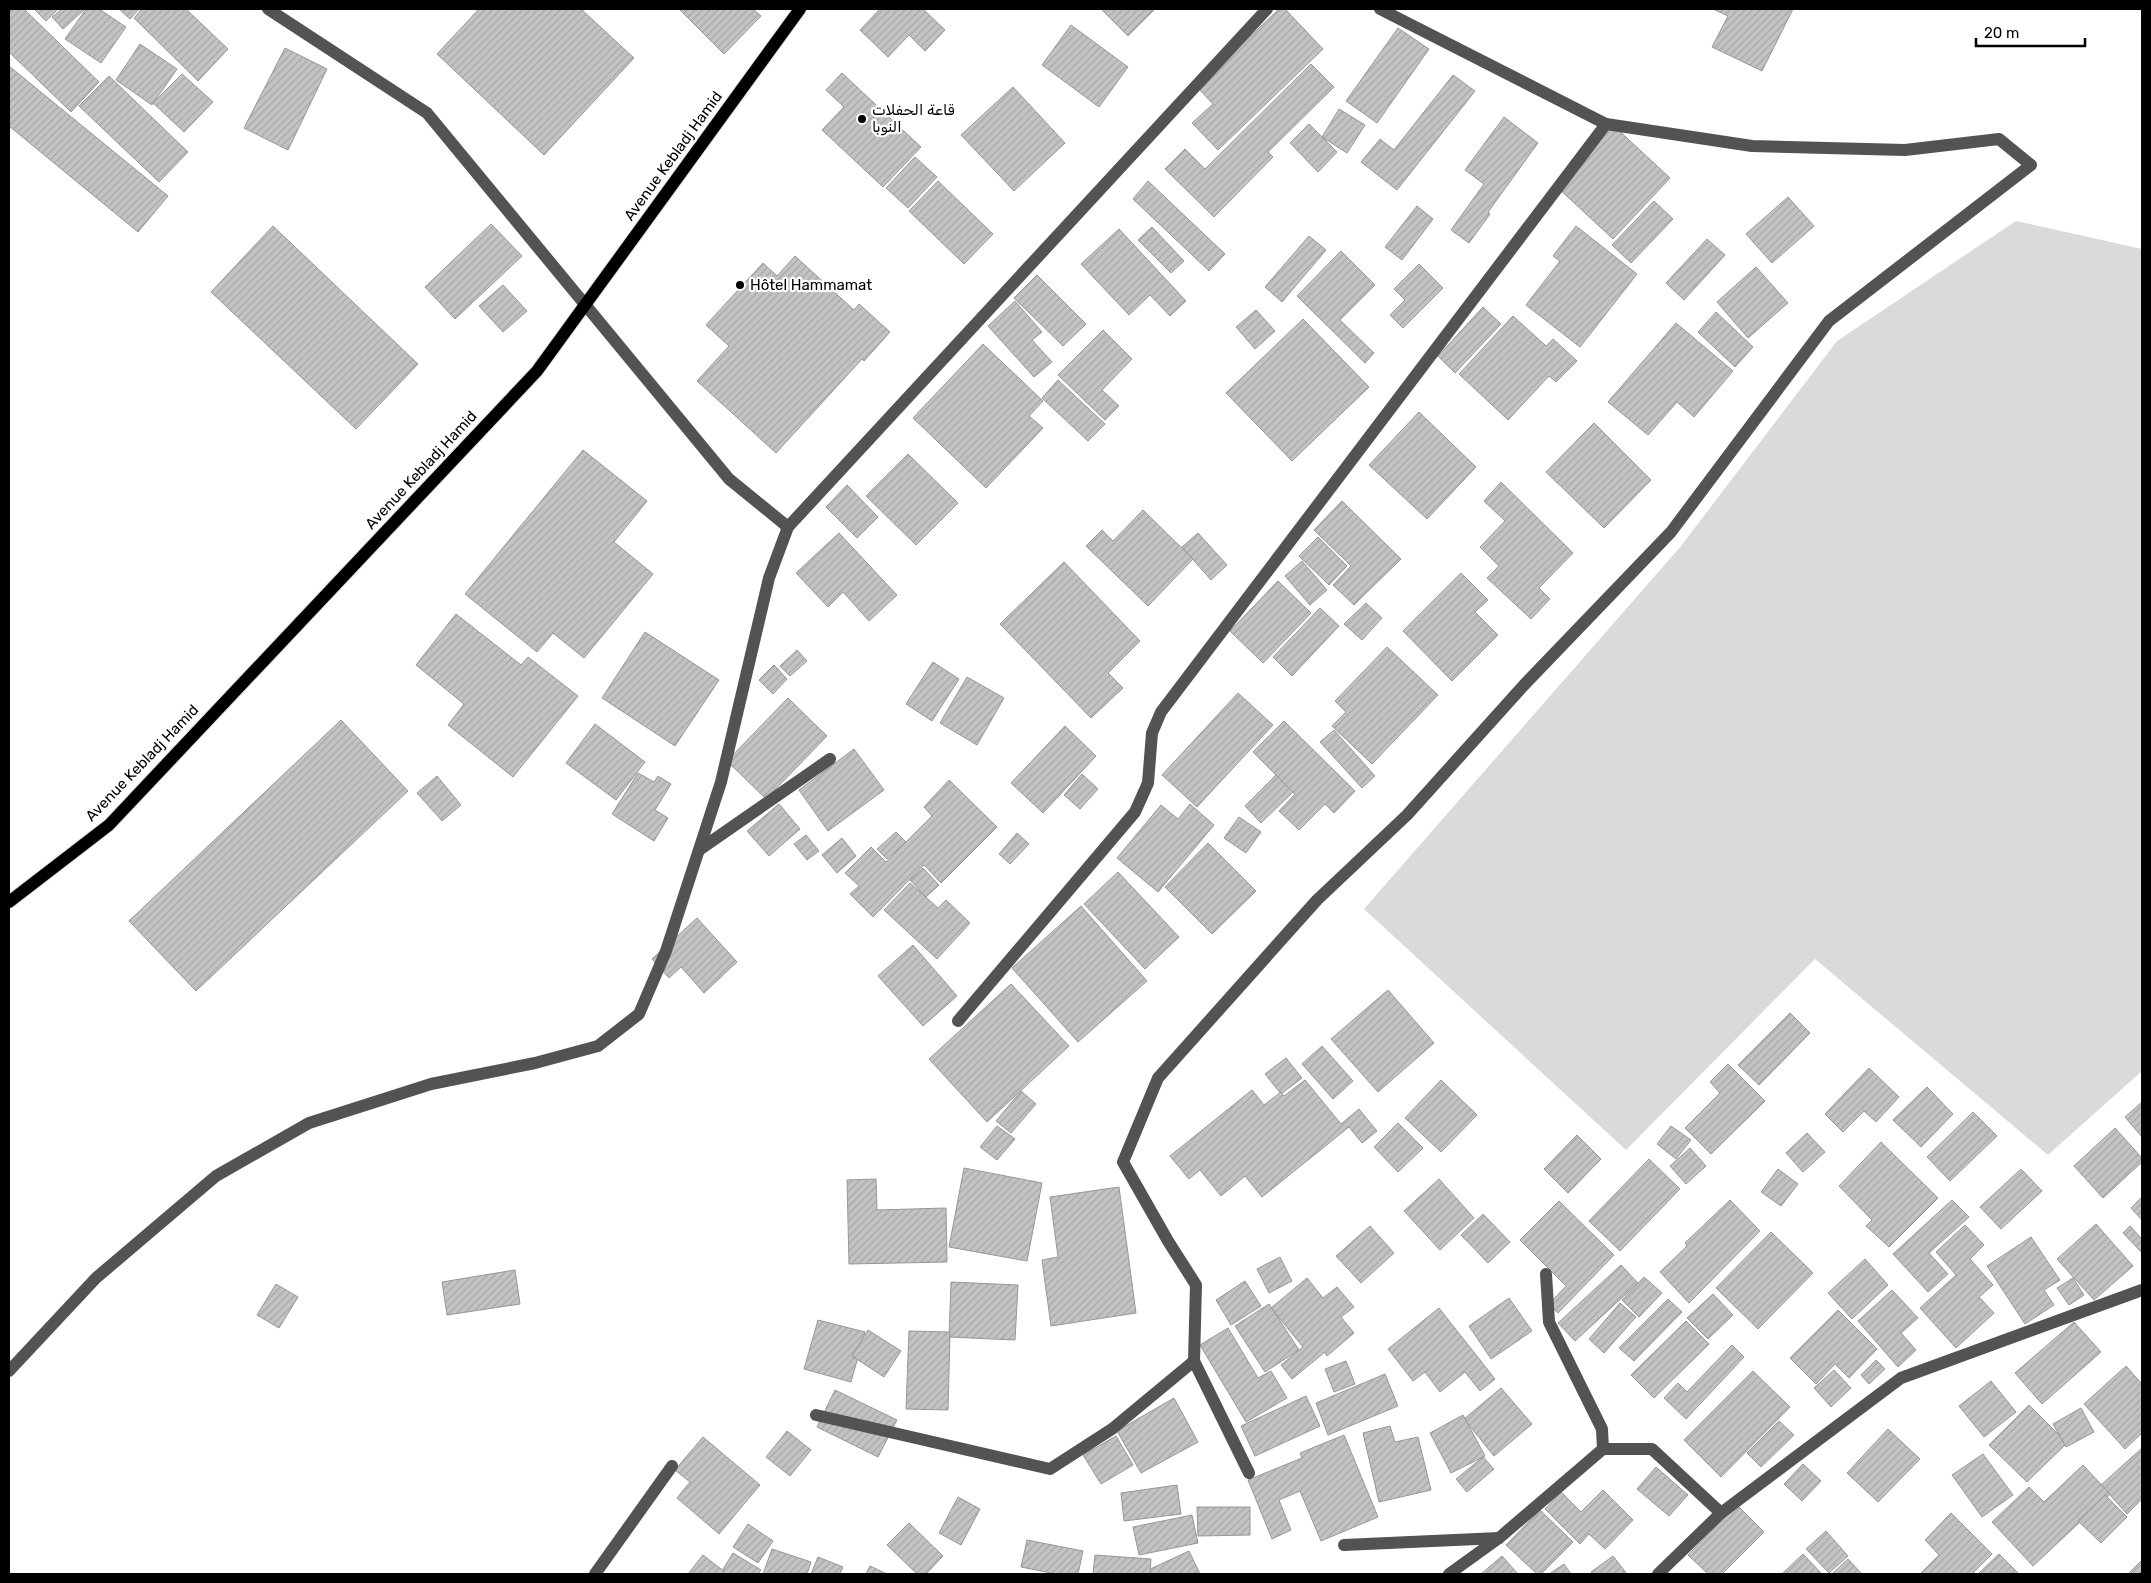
<svg xmlns="http://www.w3.org/2000/svg" width="2151" height="1583" font-family="Rubik,'Noto Sans Arabic',sans-serif">
	<defs>
		<pattern id="building-hatch" width="6" height="6" patternUnits="userSpaceOnUse" patternTransform="scale(1.25)"><rect width="6" height="6" fill="#c3c3c3"/><path d="M-1 1l2-2M0 6l6-6M5 7l2-2" fill="none" stroke="#a6a6a6"/></pattern>
	</defs>
	<rect width="100%" height="100%" fill="#fff"/>
	<path fill="#dadada" d="M2016,221l126,28v822l-94,84 -233,-196 -189,191 -262,-241 317,-363 156,-205z"/>
	<g fill="url(#building-hatch)" stroke="#979797">
		<path d="M9,9h15l75,73 -28,30 -62,-60z"/>
		<path d="M34,9h24l-12,12z"/>
		<path d="M62,9h23l-22,20 -11,-12z"/>
		<path d="M86,9h13l27,18 -25,36 -36,-24z"/>
		<path d="M119,9h20l-9,10z"/>
		<path d="M142,9h44l42,40 -30,32 -64,-63z"/>
		<path d="M479,9h102l53,49 -90,97 -107,-101z"/>
		<path d="M679,9h74l8,7 -37,38z"/>
		<path d="M880,9h43l22,21 -20,21 -16,-16 -21,22 -28,-27z"/>
		<path d="M1101,9h54l-27,27z"/>
		<path d="M1279,9h6l38,40 -105,101 -26,-27 21,-19 -16,-17z"/>
		<path d="M1713,9h80l-31,62 -50,-24 16,-31z"/>
		<path d="M1071,25l57,42 -29,40 -57,-42z"/>
		<path d="M1398,28l31,21 -52,74 -31,-22z"/>
		<path d="M140,44l37,25 -25,36 -36,-25z"/>
		<path d="M285,48l42,21 -39,81 -44,-22z"/>
		<path d="M1311,64l23,23 -66,65 5,5 -59,60 -49,-48 20,-20 20,20z"/>
		<path d="M9,66l159,130 -30,36 -129,-106z"/>
		<path d="M842,73l79,74 -38,40 -61,-57 22,-23 -18,-17z"/>
		<path d="M182,74l31,28 -29,30 -31,-29z"/>
		<path d="M1453,75l22,16 -78,99 -36,-28 19,-23 14,11z"/>
		<path d="M109,76l79,76 -29,30 -80,-76z"/>
		<path d="M1013,87l52,56 -51,48 -53,-56z"/>
		<path d="M1339,109l26,16 -18,28 -25,-16z"/>
		<path d="M1504,117l34,26 -50,69 2,2 -21,29 -18,-13 33,-46 -19,-14z"/>
		<path d="M1309,124l28,28 -19,20 -28,-29z"/>
		<path d="M1614,126l56,52 -57,61 -56,-52z"/>
		<path d="M915,157l22,20 -29,31 -22,-20z"/>
		<path d="M938,181l55,53 -29,30 -55,-53z"/>
		<path d="M1148,181l77,73 -16,17 -76,-72z"/>
		<path d="M1788,197l26,29 -42,37 -26,-29z"/>
		<path d="M1654,201l19,18 -42,44 -19,-18z"/>
		<path d="M1417,206l16,13 -31,41 -17,-13z"/>
		<path d="M491,224l31,32 -67,63 -30,-32z"/>
		<path d="M273,226l145,138 -62,65 -145,-137z"/>
		<path d="M1576,226l61,48 -57,73 -54,-42 34,-44 -7,-5z"/>
		<path d="M1152,227l32,34 -13,12 -33,-33z"/>
		<path d="M1119,229l67,72 -16,15 -20,-21 -21,20 -48,-51z"/>
		<path d="M1309,236l17,14 -44,52 -17,-15z"/>
		<path d="M1707,239l18,16 -41,45 -18,-17z"/>
		<path d="M1341,251l34,34 -35,35 34,33 -9,10 -68,-67z"/>
		<path d="M795,256l59,54 5,-6 31,28 -26,29 -2,-2 -86,94 -79,-72 32,-35 -23,-21 57,-62 14,13z"/>
		<path d="M1419,264l24,24 -40,40 -13,-13 15,-15 -11,-11z"/>
		<path d="M1756,267l32,36 -40,35 -31,-36z"/>
		<path d="M1037,275l49,49 -23,22 -49,-48z"/>
		<path d="M503,285l24,26 -24,21 -24,-26z"/>
		<path d="M1015,301l27,31 -10,8 20,22 -18,15 -46,-51z"/>
		<path d="M1483,307l18,17 -46,49 -17,-17z"/>
		<path d="M1256,310l19,21 -20,18 -19,-22z"/>
		<path d="M1716,312l37,35 -18,20 -37,-35z"/>
		<path d="M1513,316l33,30 7,-7 24,22 -21,21 -7,-6 -41,44 -49,-46z"/>
		<path d="M1303,319l66,68 -77,74 -66,-68z"/>
		<path d="M1676,323l57,48 -39,46 -17,-15 -29,33 -40,-33z"/>
		<path d="M1103,330l29,29 -30,31 17,16 -14,14 -47,-45z"/>
		<path d="M983,344l60,57 -14,15 14,12 -57,60 -73,-70z"/>
		<path d="M1058,380l47,44 -17,17 -46,-43z"/>
		<path d="M1419,412l57,55 -49,52 -58,-54z"/>
		<path d="M1594,423l57,57 -47,48 -58,-56z"/>
		<path d="M583,450l64,51 -33,41 39,32 -69,84 -31,-25 -16,19 -72,-58z"/>
		<path d="M908,454l50,49 -42,42 -50,-49z"/>
		<path d="M1501,482l72,71 -34,35 11,11 -19,20 -44,-41 12,-12 -19,-19 25,-26 -21,-20z"/>
		<path d="M847,485l31,32 -21,21 -31,-31z"/>
		<path d="M1342,501l59,58 -47,46 -21,-20 18,-19 -37,-36z"/>
		<path d="M1143,510l50,49 -45,47 -62,-60 16,-16 11,11z"/>
		<path d="M839,533l58,62 -28,26 -26,-29 -15,15 -32,-34z"/>
		<path d="M1198,533l29,32 -16,15 -29,-33z"/>
		<path d="M1318,537l29,29 -18,19 -30,-29z"/>
		<path d="M1302,561l25,29 -17,15 -25,-29z"/>
		<path d="M1064,562l76,79 -32,32 15,15 -32,30 -91,-94z"/>
		<path d="M1461,573l27,27 -13,12 23,23 -46,46 -49,-50z"/>
		<path d="M1278,581l33,32 -48,50 -33,-32z"/>
		<path d="M1366,603l16,15 -20,22 -18,-16z"/>
		<path d="M1320,608l19,18 -47,50 -19,-19z"/>
		<path d="M456,614l65,51 7,-8 50,39 -65,81 -65,-52 16,-21 -48,-39z"/>
		<path d="M645,632l74,48 -44,66 -73,-48z"/>
		<path d="M1387,647l51,48 -66,69 -40,-38 14,-14 -11,-11z"/>
		<path d="M797,650l10,11 -17,15 -10,-10z"/>
		<path d="M933,662l26,17 -27,42 -26,-17z"/>
		<path d="M774,665l13,14 -14,15 -14,-14z"/>
		<path d="M967,677l37,21 -27,47 -37,-22z"/>
		<path d="M1238,693l35,32 -76,82 -35,-32z"/>
		<path d="M788,698l39,38 -61,63 -39,-38z"/>
		<path d="M341,720l67,71 -212,200 -67,-70z"/>
		<path d="M1284,721l71,70 -21,22 -9,-9 -26,26 -20,-19 16,-17 -42,-42z"/>
		<path d="M595,724l50,38 -29,38 -50,-37z"/>
		<path d="M1065,726l31,30 -53,57 -32,-30z"/>
		<path d="M1334,730l41,46 -13,12 -42,-46z"/>
		<path d="M854,749l30,41 -56,41 -29,-41z"/>
		<path d="M638,773l16,9 4,-6 13,8 -16,26 13,8 -14,23 -42,-27z"/>
		<path d="M1082,774l16,15 -18,20 -16,-14z"/>
		<path d="M1276,775l17,17 -32,31 -16,-17z"/>
		<path d="M437,776l24,29 -19,16 -25,-28z"/>
		<path d="M949,780l48,47 -56,56 -17,-18 -51,52 -23,-23 9,-8 -14,-13 26,-26 15,15 46,-46 -8,-9z"/>
		<path d="M779,804l21,25 -31,27 -22,-25z"/>
		<path d="M1190,804l24,21 -56,67 -41,-34 44,-53 17,14z"/>
		<path d="M1239,817l22,15 -15,21 -22,-15z"/>
		<path d="M896,832l10,10 -19,17 -10,-10z"/>
		<path d="M1017,833l12,11 -19,20 -11,-10z"/>
		<path d="M806,835l13,16 -12,9 -13,-16z"/>
		<path d="M842,838l14,18 -19,17 -15,-18z"/>
		<path d="M1208,843l48,48 -44,43 -47,-47z"/>
		<path d="M923,868l16,17 -13,12 -16,-17z"/>
		<path d="M1118,872l61,65 -34,32 -61,-65z"/>
		<path d="M910,883l28,25 8,-8 24,23 -33,36 -53,-49z"/>
		<path d="M1081,906l66,75 -69,61 -66,-74z"/>
		<path d="M697,918l40,44 -33,31 -23,-26 -12,11 -17,-19z"/>
		<path d="M913,945l44,51 -34,30 -45,-50z"/>
		<path d="M1011,984l58,62 -82,76 -58,-63z"/>
		<path d="M1388,990l46,53 -56,49 -47,-53z"/>
		<path d="M1790,1013l20,20 -51,52 -21,-20z"/>
		<path d="M1322,1046l31,35 -20,18 -31,-35z"/>
		<path d="M1286,1058l16,20 -21,16 -16,-20z"/>
		<path d="M1728,1064l37,37 -54,53 -26,-26 35,-35 -10,-11z"/>
		<path d="M1869,1068l30,29 -23,25 -12,-11 -21,21 -18,-18z"/>
		<path d="M1305,1080l36,44 18,-15 18,22 -15,12 -13,-16 -87,70 -17,-21 -24,20 -21,-26 -11,9 -19,-23 82,-66 12,15 17,-13 3,4z"/>
		<path d="M1441,1080l36,35 -36,37 -36,-34z"/>
		<path d="M1927,1087l26,27 -32,33 -28,-27z"/>
		<path d="M1021,1091l15,13 -25,29 -15,-12z"/>
		<path d="M2142,1102v35l-17,-20z"/>
		<path d="M1973,1112l24,24 -47,45 -23,-24z"/>
		<path d="M1398,1123l25,25 -25,24 -24,-25z"/>
		<path d="M997,1126l18,13 -18,21 -17,-13z"/>
		<path d="M1671,1126l20,14 -15,19 -19,-15z"/>
		<path d="M2115,1128l27,30v4l-39,36 -29,-32z"/>
		<path d="M1807,1133l18,19 -22,20 -17,-19z"/>
		<path d="M1577,1135l24,24 -33,34 -24,-24z"/>
		<path d="M1881,1142l57,56 -49,49 -23,-21 6,-6 -33,-34z"/>
		<path d="M1690,1148l16,18 -20,18 -16,-18z"/>
		<path d="M1649,1159l31,30 -60,62 -31,-30z"/>
		<path d="M964,1168l78,15 -15,78 -78,-14z"/>
		<path d="M1778,1169l20,15 -17,22 -20,-14z"/>
		<path d="M2021,1169l21,22 -41,38 -21,-22z"/>
		<path d="M876,1179l1,31 69,-2 1,54 -98,2 -2,-84z"/>
		<path d="M1439,1179l35,39 -34,32 -36,-39z"/>
		<path d="M1119,1187l17,126 -85,13 -9,-66 16,-3 -8,-60z"/>
		<path d="M2142,1197v23l-11,-12z"/>
		<path d="M1730,1200l30,31 -71,72 -29,-31 27,-26 -2,-3z"/>
		<path d="M1952,1200l17,17 -40,36 19,21 -20,18 -35,-38z"/>
		<path d="M1559,1201l55,54 -56,58 -9,-9 17,-18 -46,-46z"/>
		<path d="M1483,1214l27,28 -22,21 -27,-28z"/>
		<path d="M2096,1224l37,42 -39,34 -37,-41z"/>
		<path d="M1965,1225l19,20 -14,14 23,26 -14,12 15,16 -38,35 -36,-40 36,-33 -20,-23z"/>
		<path d="M1370,1226l24,27 -33,30 -25,-27z"/>
		<path d="M2130,1226l12,13v14l-19,-20z"/>
		<path d="M1771,1232l42,41 -55,56 -42,-41z"/>
		<path d="M2031,1237l29,43 -16,10 10,15 -29,19 -38,-58z"/>
		<path d="M1280,1257l12,24 -23,12 -12,-24z"/>
		<path d="M1865,1259l23,26 -36,34 -24,-26z"/>
		<path d="M1621,1265l17,18 -63,58 -17,-18z"/>
		<path d="M515,1270l5,34 -73,11 -5,-33z"/>
		<path d="M1644,1277l18,16 -23,24 -17,-17z"/>
		<path d="M1307,1278l16,20 14,-11 17,20 -13,10 13,16 -27,23 -2,-4 -33,27 -11,-14 22,-18 -32,-39z"/>
		<path d="M2073,1278l11,17 -15,10 -12,-17z"/>
		<path d="M1245,1281l16,25 -30,19 -15,-25z"/>
		<path d="M951,1282l67,3 -3,55 -66,-3z"/>
		<path d="M276,1284l22,13 -19,31 -22,-13z"/>
		<path d="M1892,1290l26,28 -17,15 15,17 -18,17 -40,-46z"/>
		<path d="M1713,1294l20,21 -25,24 -21,-21z"/>
		<path d="M1509,1298l23,33 -41,28 -22,-33z"/>
		<path d="M1668,1299l14,13 -48,49 -15,-13z"/>
		<path d="M1620,1303l16,14 -32,36 -15,-14z"/>
		<path d="M1269,1304l30,46 -34,22 -30,-46z"/>
		<path d="M1439,1308l56,71 -15,12 -15,-19 -25,20 -15,-20 -12,9 -25,-32z"/>
		<path d="M1838,1310l39,39 -28,29 -14,-14 -19,20 -26,-26z"/>
		<path d="M818,1320l47,12 -14,50 -47,-13z"/>
		<path d="M1686,1321l23,23 -55,54 -23,-23z"/>
		<path d="M2074,1322l27,30 -59,52 -27,-31z"/>
		<path d="M1228,1328l30,50 13,-7 16,27 -41,24 -46,-77z"/>
		<path d="M868,1330l33,21 -17,26 -32,-21z"/>
		<path d="M909,1331l41,1 -2,78 -42,-1z"/>
		<path d="M1732,1345l12,12 -58,62 -22,-21 14,-15 9,9z"/>
		<path d="M1876,1360l9,9 -16,15 -8,-9z"/>
		<path d="M1346,1361l9,23 -21,8 -9,-23z"/>
		<path d="M2126,1366l16,18v49l-17,16 -41,-45z"/>
		<path d="M1834,1370l17,18 -20,19 -17,-19z"/>
		<path d="M1753,1371l37,36 -69,70 -37,-37z"/>
		<path d="M1385,1374l13,32 -70,29 -12,-32z"/>
		<path d="M1991,1381l25,31 -32,25 -25,-31z"/>
		<path d="M1501,1388l31,36 -38,32 -30,-37z"/>
		<path d="M835,1390l62,30 -19,37 -61,-30z"/>
		<path d="M1306,1396l14,30 -65,30 -14,-30z"/>
		<path d="M1174,1398l24,44 -57,31 -24,-42z"/>
		<path d="M2029,1405l38,38 -40,39 -38,-37z"/>
		<path d="M2081,1408l13,24 -28,15 -13,-23z"/>
		<path d="M1463,1415l22,41 -34,17 -21,-40z"/>
		<path d="M1779,1421l15,14 -33,32 -14,-14z"/>
		<path d="M1390,1426l5,16 23,-5 13,53 -52,12 -16,-69z"/>
		<path d="M1888,1429l32,30 -42,43 -31,-29z"/>
		<path d="M787,1431l24,19 -21,26 -24,-19z"/>
		<path d="M1344,1435l34,82 -57,24 -21,-50 -21,9 12,30 -19,9 -24,-59 54,-22 -2,-5z"/>
		<path d="M1116,1436l17,29 -32,19 -18,-29z"/>
		<path d="M703,1437l57,48 -41,49 -42,-36 13,-16 -15,-12z"/>
		<path d="M2142,1448v51l-15,15 -26,-29z"/>
		<path d="M1983,1454l30,41 -31,22 -30,-42z"/>
		<path d="M1483,1457l11,12 -27,23 -11,-13z"/>
		<path d="M1803,1464l18,17 -19,20 -18,-17z"/>
		<path d="M2083,1465l27,29 -77,72 -41,-44 37,-35 15,15z"/>
		<path d="M1656,1467l32,28 -19,21 -32,-27z"/>
		<path d="M1177,1485l4,29 -57,7 -3,-28z"/>
		<path d="M1603,1490l30,30 -28,29 -16,-15 -9,10 -35,-35 16,-17 20,20z"/>
		<path d="M2105,1495l22,22 -26,26 -23,-22z"/>
		<path d="M958,1497l22,12 -19,36 -22,-12z"/>
		<path d="M1737,1505l27,27 -42,42h-14l-20,-19z"/>
		<path d="M1197,1507h53v28l-52,1z"/>
		<path d="M1540,1510l33,32 -32,32h-4l-31,-29z"/>
		<path d="M1951,1513l41,41 -20,20h-52l19,-19 -14,-15z"/>
		<path d="M1192,1515l6,28 -59,12 -6,-28z"/>
		<path d="M909,1523l34,33 -17,18h-9l-30,-29z"/>
		<path d="M748,1524l25,17 -15,22 -25,-16z"/>
		<path d="M1826,1531l22,25 -19,17 -23,-24z"/>
		<path d="M1027,1540l56,11 -5,23h-22l-35,-7z"/>
		<path d="M772,1549l39,13 -4,12h-44z"/>
		<path d="M1189,1551l11,23h-50l-2,-4z"/>
		<path d="M733,1553l28,17 -3,4h-38z"/>
		<path d="M1803,1554l19,20h-40z"/>
		<path d="M1999,1554l20,20h-41z"/>
		<path d="M703,1555l22,17 -2,2h-35z"/>
		<path d="M1095,1555l56,4 -1,15h-57z"/>
		<path d="M1502,1556l16,18h-37z"/>
		<path d="M1613,1556l14,18h-34l-2,-2z"/>
		<path d="M818,1557l25,10 -3,7h-29z"/>
		<path d="M1848,1559l14,15h-30z"/>
		<path d="M2142,1560v14h-14z"/>
		<path d="M1564,1564l7,10h-22z"/>
		<path d="M870,1566l17,8h-21z"/>
	</g>
	<g fill="none" stroke-linecap="round" stroke-linejoin="round">
		<defs>
			<path id="major" d="M9,902l100,-77 428,-454 263,-362"/>
		</defs>
		<use href="#major" stroke="#dbdbdb" stroke-width="14"/>
		<g stroke="#535353" stroke-width="12">
			<path d="M268,9l159,104 302,366 59,48 479,-518"/>
			<path d="M699,850l131,-91"/>
			<path d="M958,1021l177,-209 13,-29 4,-50 9,-21 445,-588"/>
			<path d="M1546,1274l3,48 53,107 1,20"/>
			<path d="M1194,1361l55,112"/>
			<path d="M9,1371l87,-93 120,-102 93,-53 122,-39 104,-21 63,-17 41,-32 27,-63 55,-169 48,-204 19,-51"/>
			<path d="M816,1415l234,54 62,-40 82,-68 2,-76 -28,-44 -45,-79 35,-84 159,-178 90,-85 117,-130 147,-153 158,-211 202,-156 -32,-26 -94,11 -153,-4 -146,-22 -226,-115"/>
			<path d="M1344,1545l155,-7"/>
			<path d="M595,1574l77,-108"/>
			<path d="M1449,1574l50,-36 104,-89h49l69,64"/>
			<path d="M1658,1574l63,-61 180,-135 241,-88"/>
		</g>
		<use href="#major" stroke="#000" stroke-width="12"/>
	</g>
	<g fill="#000" stroke="#fff" stroke-width="2">
		<circle cx="862" cy="119" r="5"/>
		<circle cx="740" cy="285" r="5"/>
	</g>
	<g text-anchor="middle" dominant-baseline="central" stroke-width="4.5" stroke-linejoin="round" paint-order="stroke">
		<g font-size="15" fill="#000" stroke="#fff" text-anchor="start">
			<text x="872" y="110">قاعة الحفلات<tspan x="872" dy="17">النوبا</tspan></text>
			<text x="750" y="285">Hôtel Hammamat</text>
		</g>
		<g font-size="15" fill="#000" stroke="#fff">
			<text transform="translate(673 156) rotate(-54)">Avenue Kebladj Hamid</text>
			<text transform="translate(421 470) rotate(-47)">Avenue Kebladj Hamid</text>
			<text transform="translate(142 763) rotate(-46)">Avenue Kebladj Hamid</text>
		</g>
	</g>
	<rect width="2151" height="1583" fill="none" stroke="#000000" stroke-width="20"/>
	<path d="M1976 38v8h109v-8" fill="none" stroke="#000000" stroke-width="2.5"/>
	<text x="1984" y="38" font-size="15" fill="#000000" stroke="#ffffff" stroke-width="4" paint-order="stroke">20 m</text>
</svg>
